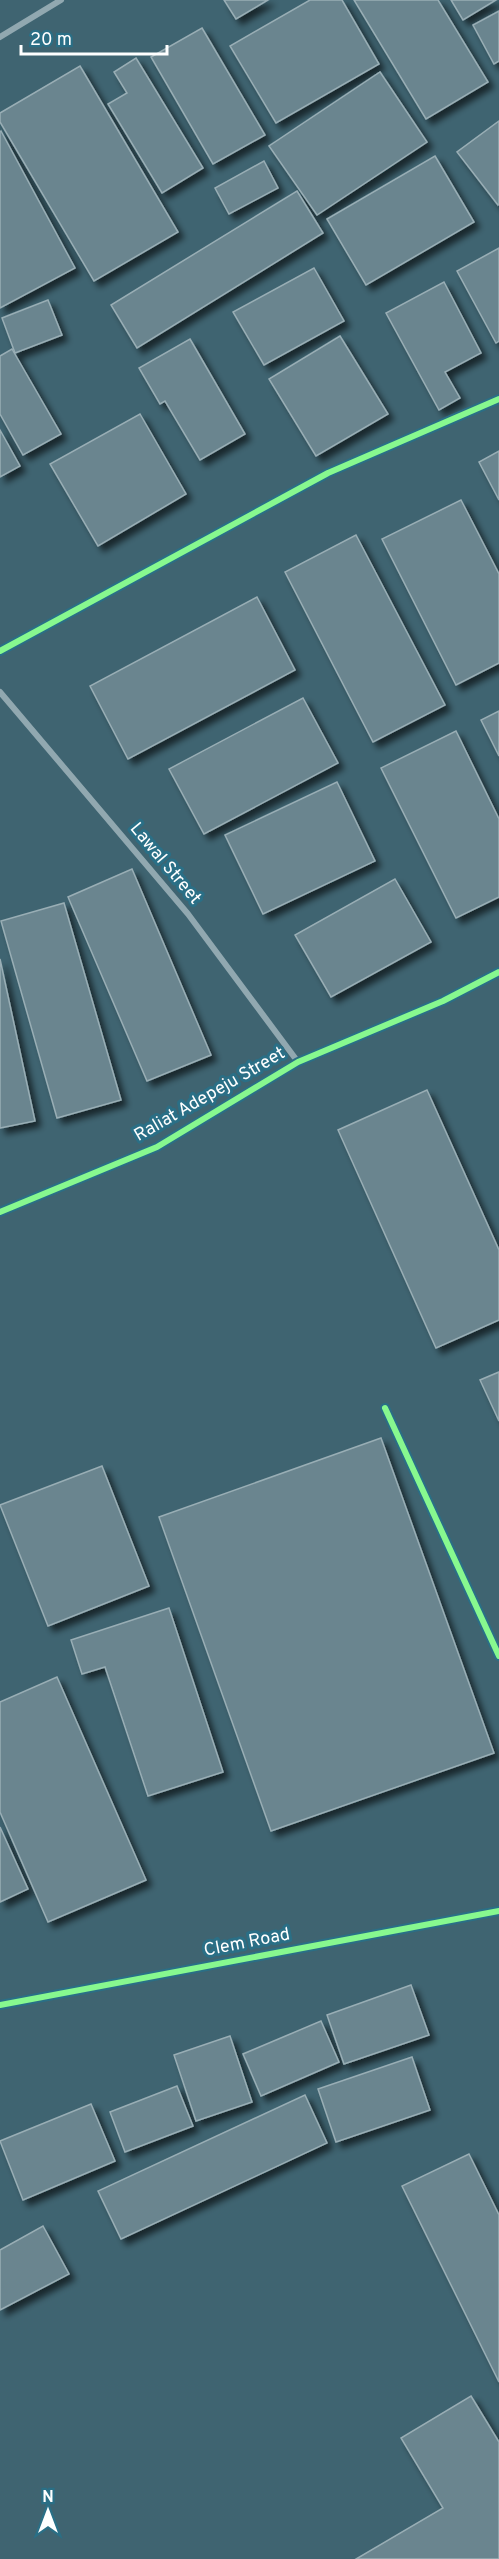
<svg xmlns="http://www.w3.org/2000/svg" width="499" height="2559" font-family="Overpass,sans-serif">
	<defs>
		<filter id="shadow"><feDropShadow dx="5.5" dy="5.5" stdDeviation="3" flood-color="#0009"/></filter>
	</defs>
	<rect width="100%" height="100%" fill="#3f6471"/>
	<g fill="#6a858f" stroke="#99aeb5" stroke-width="1.5" filter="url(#shadow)">
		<path d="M224,0h44l-32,19z"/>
		<path d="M310,0h32l37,64 -103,59 -46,-77z"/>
		<path d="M354,0h84l50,82 -62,37z"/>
		<path d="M451,0h45l-33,20z"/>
		<path d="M499,11v50l-5,3 -21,-39z"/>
		<path d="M202,28l63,107 -52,29 -62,-107z"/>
		<path d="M136,58l67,110 -41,25 -54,-89 19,-11 -13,-21z"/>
		<path d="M80,66l98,166 -84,49 -94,-159v-9z"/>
		<path d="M380,72l47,70 -110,73 -48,-69z"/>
		<path d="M499,121v83l-1,1 -41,-53z"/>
		<path d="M1,131l74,137 -75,40v-176z"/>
		<path d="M435,156l39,66 -108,63 -39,-66z"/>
		<path d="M264,161l14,27 -49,26 -14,-26z"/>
		<path d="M297,191l26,42 -186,115 -26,-43z"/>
		<path d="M499,248v93l-3,2 -39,-72z"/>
		<path d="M314,268l30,53 -80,44 -31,-53z"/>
		<path d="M444,282l37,71 -36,19 15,26 -21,12 -53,-97z"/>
		<path d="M48,300l14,35 -47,18 -13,-35z"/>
		<path d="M340,336l48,78 -72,42 -47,-77z"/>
		<path d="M190,339l55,95 -45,26 -35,-59 -5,3 -21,-36z"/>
		<path d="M12,349l49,85 -38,21 -23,-41v-58z"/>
		<path d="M140,414l46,80 -88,52 -48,-82z"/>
		<path d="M0,430l20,36 -20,11z"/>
		<path d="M499,451v49l-20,-38z"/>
		<path d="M461,500l38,74v89l-43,22 -74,-146z"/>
		<path d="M356,535l89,170 -72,37 -88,-170z"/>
		<path d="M257,597l38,73 -167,89 -38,-73z"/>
		<path d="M303,698l35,65 -134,71 -35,-65z"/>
		<path d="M499,711v45l-18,-36z"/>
		<path d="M456,731l43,88v78l-43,21 -75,-150z"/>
		<path d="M337,782l38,79 -112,53 -38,-79z"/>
		<path d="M132,869l79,186 -64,26 -79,-184z"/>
		<path d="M395,879l36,63 -100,55 -36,-62z"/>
		<path d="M64,903l57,197 -64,18 -56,-197z"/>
		<path d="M0,959l35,162 -35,7z"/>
		<path d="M427,1090l72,160v70l-63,28 -98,-218z"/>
		<path d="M499,1372v49l-19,-41z"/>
		<path d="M381,1438l113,315 -223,78 -112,-314z"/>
		<path d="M102,1466l47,120 -101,40 -48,-121z"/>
		<path d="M169,1608l54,164 -75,24 -43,-129 -23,7 -11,-34z"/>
		<path d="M57,1677l89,203 -98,42 -48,-110v-110z"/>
		<path d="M0,1827l28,62 -28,13z"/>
		<path d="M411,1985l18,50 -85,29 -17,-49z"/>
		<path d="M321,2021l18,41 -78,34 -18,-42z"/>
		<path d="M230,2036l22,66 -56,19 -22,-66z"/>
		<path d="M412,2057l18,53 -94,32 -18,-53z"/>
		<path d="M177,2086l16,40 -68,26 -15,-40z"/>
		<path d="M305,2095l22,48 -206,96 -23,-48z"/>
		<path d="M91,2104l24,57 -92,39 -23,-59z"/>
		<path d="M469,2154l30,61v167l-97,-196z"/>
		<path d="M43,2226l26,48 -69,36v-60z"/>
		<path d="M471,2396l28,46v117h-143l87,-51 -42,-70z"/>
	</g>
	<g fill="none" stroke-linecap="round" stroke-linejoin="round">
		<g stroke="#91a8b0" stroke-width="6">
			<path d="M0,37l61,-37"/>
			<path d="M0,651l328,-178 171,-74"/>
			<path d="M0,692l188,222 110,148"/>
			<path d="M0,1212l157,-65 141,-85 145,-61 56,-29"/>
			<path d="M385,1408l114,248"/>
			<path d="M0,2005l499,-94"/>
		</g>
		<defs>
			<g id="cycleway">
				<path d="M0,651l328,-178 171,-74"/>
				<path d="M0,1212l157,-65 141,-85 145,-61 56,-29"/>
				<path d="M385,1408l114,248"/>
				<path d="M0,2005l499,-94"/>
			</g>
		</defs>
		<use href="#cycleway" stroke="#2a6f86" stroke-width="10"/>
		<use href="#cycleway" stroke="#87f88f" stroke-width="6"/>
	</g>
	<g text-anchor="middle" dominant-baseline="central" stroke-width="6" stroke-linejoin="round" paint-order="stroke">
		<g font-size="18" fill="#fff" stroke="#2a6f86">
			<text transform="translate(165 864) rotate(50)">Lawal Street</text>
			<text transform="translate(210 1095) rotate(-30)">Raliat Adepeju Street</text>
			<text transform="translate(247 1943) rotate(-11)">Clem Road</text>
		</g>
	</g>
	<g transform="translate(48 2511)" stroke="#2a6f86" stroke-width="4.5" paint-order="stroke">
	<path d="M0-4.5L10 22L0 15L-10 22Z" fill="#ffffff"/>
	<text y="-9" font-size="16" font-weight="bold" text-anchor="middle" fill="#ffffff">N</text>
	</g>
	<path d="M21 45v9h146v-9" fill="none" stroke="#ffffff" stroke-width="3"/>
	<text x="30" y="45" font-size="18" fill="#ffffff" stroke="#2a6f86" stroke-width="4.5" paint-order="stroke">20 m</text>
</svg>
